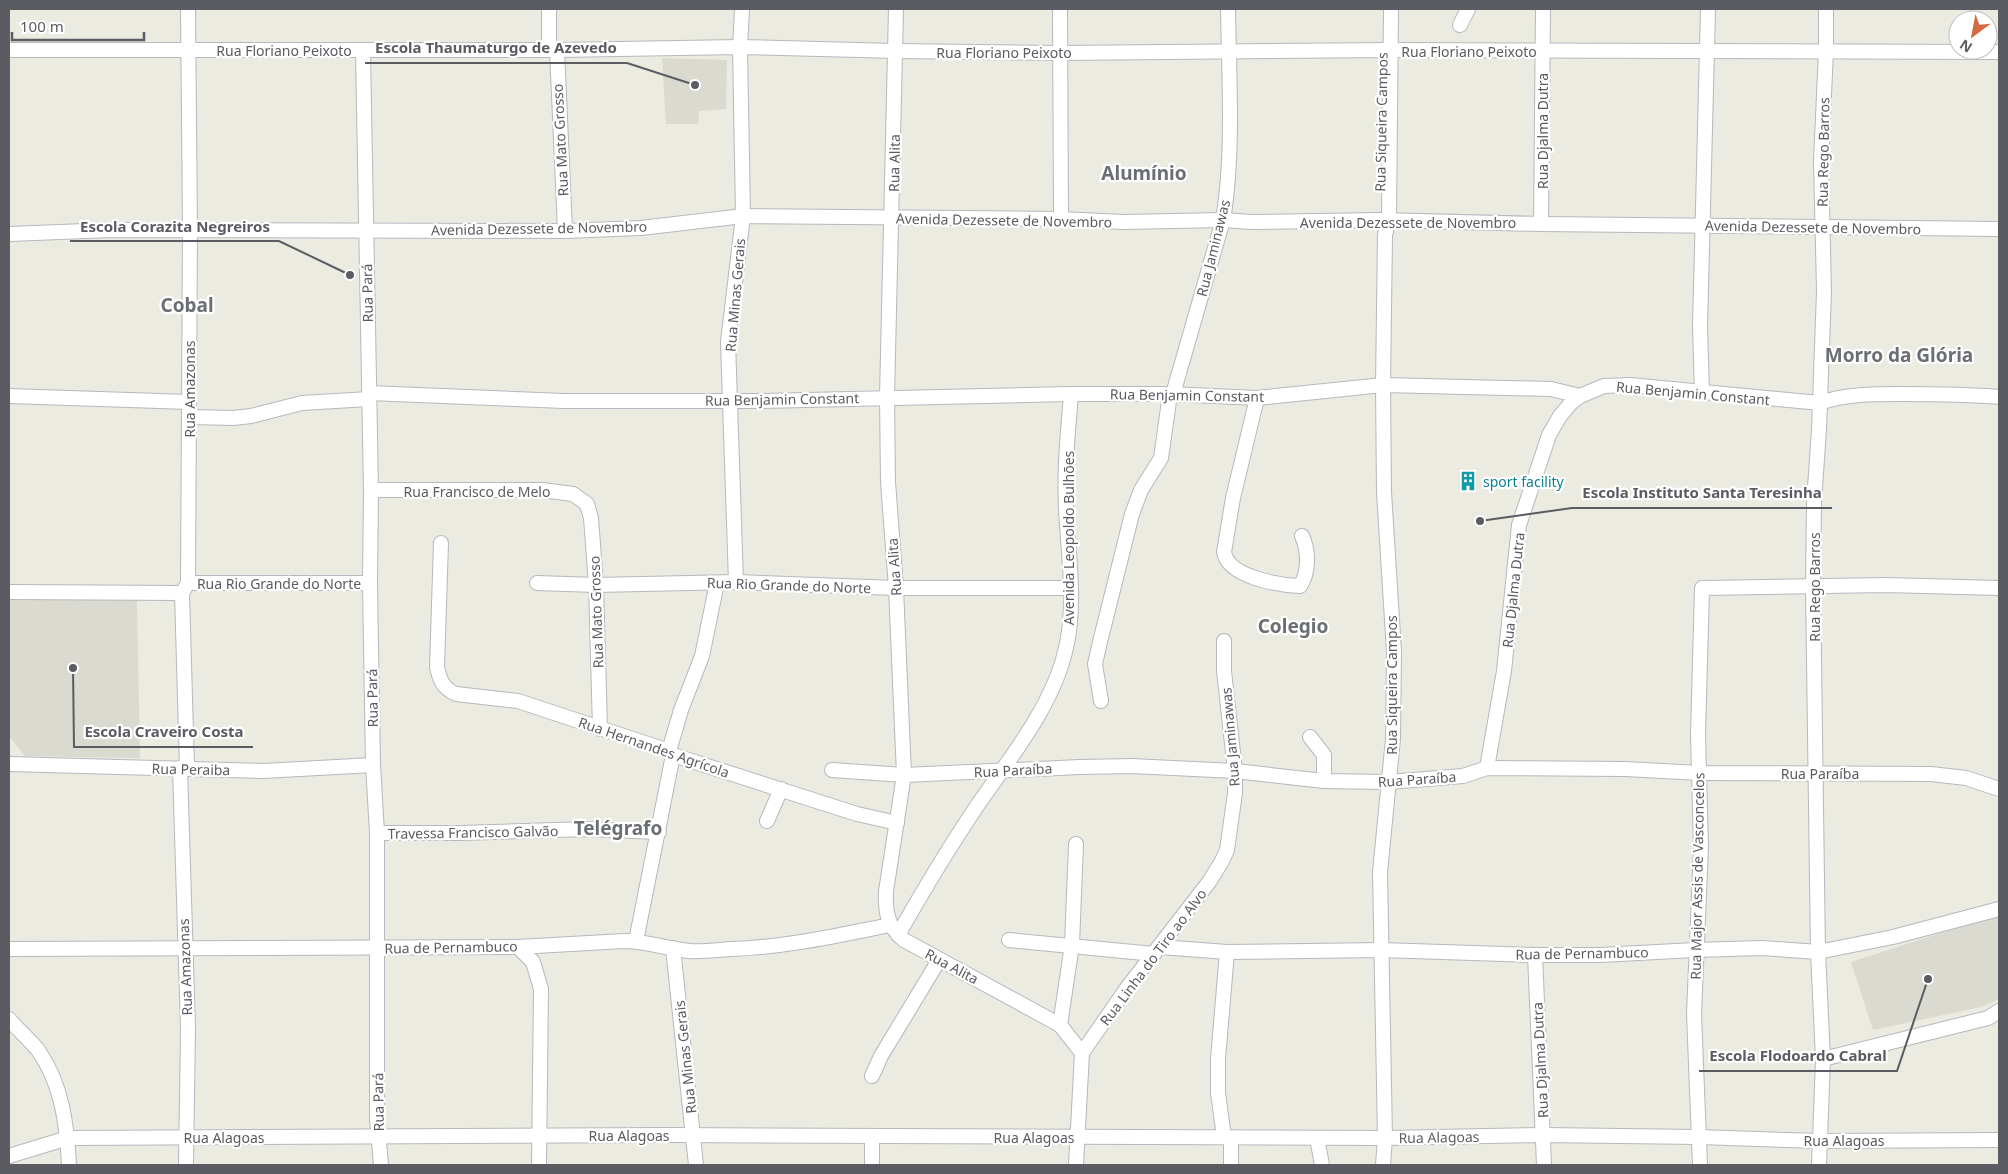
<svg xmlns="http://www.w3.org/2000/svg" width="2008" height="1174" font-family="'Noto Sans',sans-serif">
	<rect width="100%" height="100%" fill="#ebebe2"/>
	<g fill="#dbdad0">
		<path d="M662,58l65,2 -1,49 -27,2 -1,13h-32z"/>
		<path d="M9,598l128,1 3,159 -115,-2 -16,-20z"/>
		<path d="M1999,914v82l-2,4 -16,7 -108,23 -22,-68z"/>
	</g>
	<g fill="none" stroke-linecap="round" stroke-linejoin="round">
		<defs>
			<g id="minor">
				<path d="M896,9l-9,388 1,85 8,106 8,187 -18,116c-1,20 1,35 18,49l156,85 22,28 -6,112"/>
				<path d="M1060,9l1,210"/>
				<path d="M1460,25l8,-16"/>
				<path d="M9,50h548l183,-3 156,4 164,2 331,-3 608,2"/>
				<path d="M549,50v-41"/>
				<path d="M557,50l8,181"/>
				<path d="M363,51l8,439 -1,93 3,182 4,68v286l4,46"/>
				<path d="M1541,224l2,-215"/>
				<path d="M9,234l102,-4 454,1 76,-3 102,-12 318,3 62,3 100,-2 29,2 128,-2 161,4 458,5"/>
				<path d="M369,393l195,8h193l314,-7h99l87,4 126,-13 168,4 29,7 24,-10 26,-1 190,18c25,-9 53,-9 80,-9 33,0 66,0 99,3"/>
				<path d="M1702,393l-2,-66 8,-318"/>
				<path d="M1173,394l50,-174c11,-66 6,-144 5,-211"/>
				<path d="M9,396l180,6"/>
				<path d="M1257,398l-24,100 -9,54c4,25 54,33 76,34 9,-13 9,-35 2,-50"/>
				<path d="M189,417l44,1 18,-2 51,-13 67,-4"/>
				<path d="M371,490h171l31,4 14,10 4,14 5,67 4,144"/>
				<path d="M441,543l-4,124c3,14 6,21 19,27l62,7 151,50 4,4 184,59 40,9"/>
				<path d="M736,582l-8,-240 15,-126 -3,-169 2,-38"/>
				<path d="M188,583h182"/>
				<path d="M537,583l59,2 140,-3 160,6h174"/>
				<path d="M9,592l173,1"/>
				<path d="M1101,701l-6,-37 5,-22 32,-128 9,-24 20,-32 9,-64"/>
				<path d="M1310,737l14,18v26"/>
				<path d="M669,751l12,-41 21,-54 15,-73"/>
				<path d="M9,764l254,7 110,-6"/>
				<path d="M180,768l8,261 -2,136"/>
				<path d="M187,768l-5,-175 6,-10 2,-353 -2,-221"/>
				<path d="M1487,768l17,-97 15,-146 30,-90 11,-19 11,-13 9,-7"/>
				<path d="M832,770l72,5 176,-8 51,-1 104,5 89,10 64,1 75,-6 24,-8 138,1 75,4 231,1 35,4 33,11"/>
				<path d="M767,821l14,-32"/>
				<path d="M377,833h82l128,-4 72,3"/>
				<path d="M898,935c26,-46 52,-89 81,-132 32,-46 73,-97 86,-151 12,-46 3,-98 1,-144 -2,-38 2,-76 5,-114"/>
				<path d="M1009,940l145,14"/>
				<path d="M636,941l37,-186"/>
				<path d="M518,947l15,15 8,27 -2,176"/>
				<path d="M1160,947l67,5 154,-2 154,5h65l95,-5 67,-2 56,4 75,-15 106,-28"/>
				<path d="M673,948l23,217"/>
				<path d="M9,949l509,-2 106,-6c22,0 43,8 65,10 13,1 28,-1 42,-2 56,-2 104,-13 159,-24"/>
				<path d="M1535,955l9,210"/>
				<path d="M9,1019c9,11 20,20 29,31 24,34 29,75 31,115"/>
				<path d="M1060,1025l12,-80 4,-101"/>
				<path d="M1082,1053l45,-65 82,-106 13,-21 5,-11 8,-57v-22l-11,-100v-30"/>
				<path d="M1823,1059l165,-41 11,-7"/>
				<path d="M872,1076l9,-20 58,-96"/>
				<path d="M872,1136v29"/>
				<path d="M1224,1137l-6,-44v-34l9,-107"/>
				<path d="M1317,1138l5,27"/>
				<path d="M9,1156l59,-18 600,-3 717,3 158,-3 156,2 120,4 180,-1"/>
				<path d="M1231,1165v-27"/>
				<path d="M1383,1165l2,-27 -5,-266 13,-133 1,-87 -10,-160 -1,-107 2,-150 4,-15 2,-211"/>
				<path d="M1700,1165l-6,-151 7,-167 -3,-112 4,-147 184,-3 113,3"/>
				<path d="M1819,1165l4,-106 -5,-107 -5,-365 1,-85 5,-72 5,-139 -3,-130 5,-110v-42"/>
			</g>
		</defs>
		<use href="#minor" stroke="#b7b8bd" stroke-width="16"/>
		<use href="#minor" stroke="#fff" stroke-width="14"/>
	</g>
	<defs>
		<symbol id="building-bare" viewBox="-9 -9 18 18"><path d="M-4-6H4V6H1V3H-1V6H-4ZM-2.5-4.3h1.7v1.8h-1.7ZM.8-4.3h1.7v1.8H.8ZM-2.5-1h1.7V.8h-1.7ZM.8-1h1.7V.8H.8Z" fill="#0f9aa8" stroke="#fff" stroke-width="2.5" paint-order="stroke"/></symbol>
	</defs>
	<g fill-rule="evenodd">
		<use href="#building-bare" x="1454" y="467" width="28" height="28"/>
	</g>
	<g text-anchor="middle" dominant-baseline="central" stroke-width="4.5" stroke-linejoin="round" paint-order="stroke">
		<g font-size="14" fill="#5a5c61" stroke="#fff">
			<text x="284" y="50">Rua Floriano Peixoto</text>
			<text x="1469" y="51">Rua Floriano Peixoto</text>
			<text x="1004" y="52">Rua Floriano Peixoto</text>
			<text transform="translate(1381 122) rotate(-89)">Rua Siqueira Campos</text>
			<text transform="translate(1542 131) rotate(-90)">Rua Djalma Dutra</text>
			<text transform="translate(560 140) rotate(-93)">Rua Mato Grosso</text>
			<text transform="translate(1823 152) rotate(-89)">Rua Rego Barros</text>
			<text transform="translate(894 163) rotate(-89)">Rua Alita</text>
			<text transform="translate(1004 220) rotate(1)">Avenida Dezessete de Novembro</text>
			<text x="1408" y="222">Avenida Dezessete de Novembro</text>
			<text transform="translate(1813 227) rotate(1)">Avenida Dezessete de Novembro</text>
			<text transform="translate(539 228) rotate(-1)">Avenida Dezessete de Novembro</text>
			<text transform="translate(1213 248) rotate(-76)">Rua Jaminawas</text>
			<text transform="translate(367 293) rotate(-91)">Rua Pará</text>
			<text transform="translate(735 295) rotate(-85)">Rua Minas Gerais</text>
			<text transform="translate(189 389) rotate(-90)">Rua Amazonas</text>
			<text transform="translate(1693 393) rotate(5)">Rua Benjamin Constant</text>
			<text transform="translate(1187 395) rotate(1)">Rua Benjamin Constant</text>
			<text transform="translate(782 399) rotate(-1)">Rua Benjamin Constant</text>
			<text x="477" y="491">Rua Francisco de Melo</text>
			<text transform="translate(1068 538) rotate(-90)">Avenida Leopoldo Bulhões</text>
			<text transform="translate(894 567) rotate(-94)">Rua Alita</text>
			<text x="279" y="583">Rua Rio Grande do Norte</text>
			<text transform="translate(789 585) rotate(2)">Rua Rio Grande do Norte</text>
			<text transform="translate(1814 587) rotate(-90)">Rua Rego Barros</text>
			<text transform="translate(1513 590) rotate(-84)">Rua Djalma Dutra</text>
			<text transform="translate(596 612) rotate(-92)">Rua Mato Grosso</text>
			<text transform="translate(1391 685) rotate(-90)">Rua Siqueira Campos</text>
			<text transform="translate(372 698) rotate(-91)">Rua Pará</text>
			<text transform="translate(1230 737) rotate(-95)">Rua Jaminawas</text>
			<text transform="translate(654 747) rotate(19)">Rua Hernandes Agrícola</text>
			<text transform="translate(191 769) rotate(1)">Rua Peraiba</text>
			<text transform="translate(1013 770) rotate(-3)">Rua Paraíba</text>
			<text x="1820" y="773">Rua Paraíba</text>
			<text transform="translate(1417 779) rotate(-4)">Rua Paraíba</text>
			<text transform="translate(473 832) rotate(-1)">Travessa Francisco Galvão</text>
			<text transform="translate(1697 876) rotate(-89)">Rua Major Assis de Vasconcelos</text>
			<text transform="translate(451 947) rotate(-1)">Rua de Pernambuco</text>
			<text transform="translate(1582 953) rotate(-1)">Rua de Pernambuco</text>
			<text transform="translate(1153 957) rotate(-53)">Rua Linha do Tiro ao Alvo</text>
			<text transform="translate(952 966) rotate(28)">Rua Alita</text>
			<text transform="translate(185 967) rotate(-92)">Rua Amazonas</text>
			<text transform="translate(685 1057) rotate(-96)">Rua Minas Gerais</text>
			<text transform="translate(1540 1060) rotate(-93)">Rua Djalma Dutra</text>
			<text transform="translate(378 1102) rotate(-91)">Rua Pará</text>
			<text x="629" y="1135">Rua Alagoas</text>
			<text x="224" y="1137">Rua Alagoas</text>
			<text x="1034" y="1137">Rua Alagoas</text>
			<text transform="translate(1439 1137) rotate(-1)">Rua Alagoas</text>
			<text x="1844" y="1140">Rua Alagoas</text>
		</g>
		<g font-size="14" fill="#0d838f" stroke="#fff" text-anchor="start">
			<text x="1483" y="481">sport facility</text>
		</g>
		<g font-size="19" font-weight="bold" fill="#6b6e73" stroke="#fff">
			<text x="1144" y="173">Alumínio</text>
			<text x="187" y="305">Cobal</text>
			<text x="1899" y="355">Morro da Glória</text>
			<text x="1293" y="626">Colegio</text>
			<text x="618" y="828">Telégrafo</text>
		</g>
	</g>
	<path fill="none" stroke="#5a5c61" stroke-width="2" d="M695 85L627 63H365M350 275L279 241H70M1480 521L1572 508H1832M73 668L74 747H253M1928 979L1897 1071H1699"/>
	<g fill="#5a5c61" stroke="#fff" stroke-width="2">
		<circle cx="695" cy="85" r="5"/>
		<circle cx="350" cy="275" r="5"/>
		<circle cx="1480" cy="521" r="5"/>
		<circle cx="73" cy="668" r="5"/>
		<circle cx="1928" cy="979" r="5"/>
	</g>
	<g font-size="15" text-anchor="middle" font-weight="bold" fill="#5a5c61" stroke="#fff" stroke-width="4.5" stroke-linejoin="round" paint-order="stroke">
		<text x="496" y="53">Escola Thaumaturgo de Azevedo</text>
		<text x="175" y="232">Escola Corazita Negreiros</text>
		<text x="1702" y="498">Escola Instituto Santa Teresinha</text>
		<text x="164" y="737">Escola Craveiro Costa</text>
		<text x="1798" y="1061">Escola Flodoardo Cabral</text>
	</g>
	<rect width="2008" height="1174" fill="none" stroke="#5a5c61" stroke-width="20"/>
	<g transform="translate(1973 35) rotate(212)"><circle r="24" fill="#ffffff" stroke="#bdbec0"/>
	<path d="M0-4L9 19L0 12L-9 19Z" fill="#d46a3f"/>
	<text y="-8" font-size="14" font-weight="bold" text-anchor="middle" fill="#5a5c61">N</text>
	</g>
	<path d="M12 32v8h132v-8" fill="none" stroke="#5a5c61" stroke-width="2.5"/>
	<text x="20" y="32" font-size="15" fill="#5a5c61" stroke="#ffffff" stroke-width="4" paint-order="stroke">100 m</text>
</svg>
